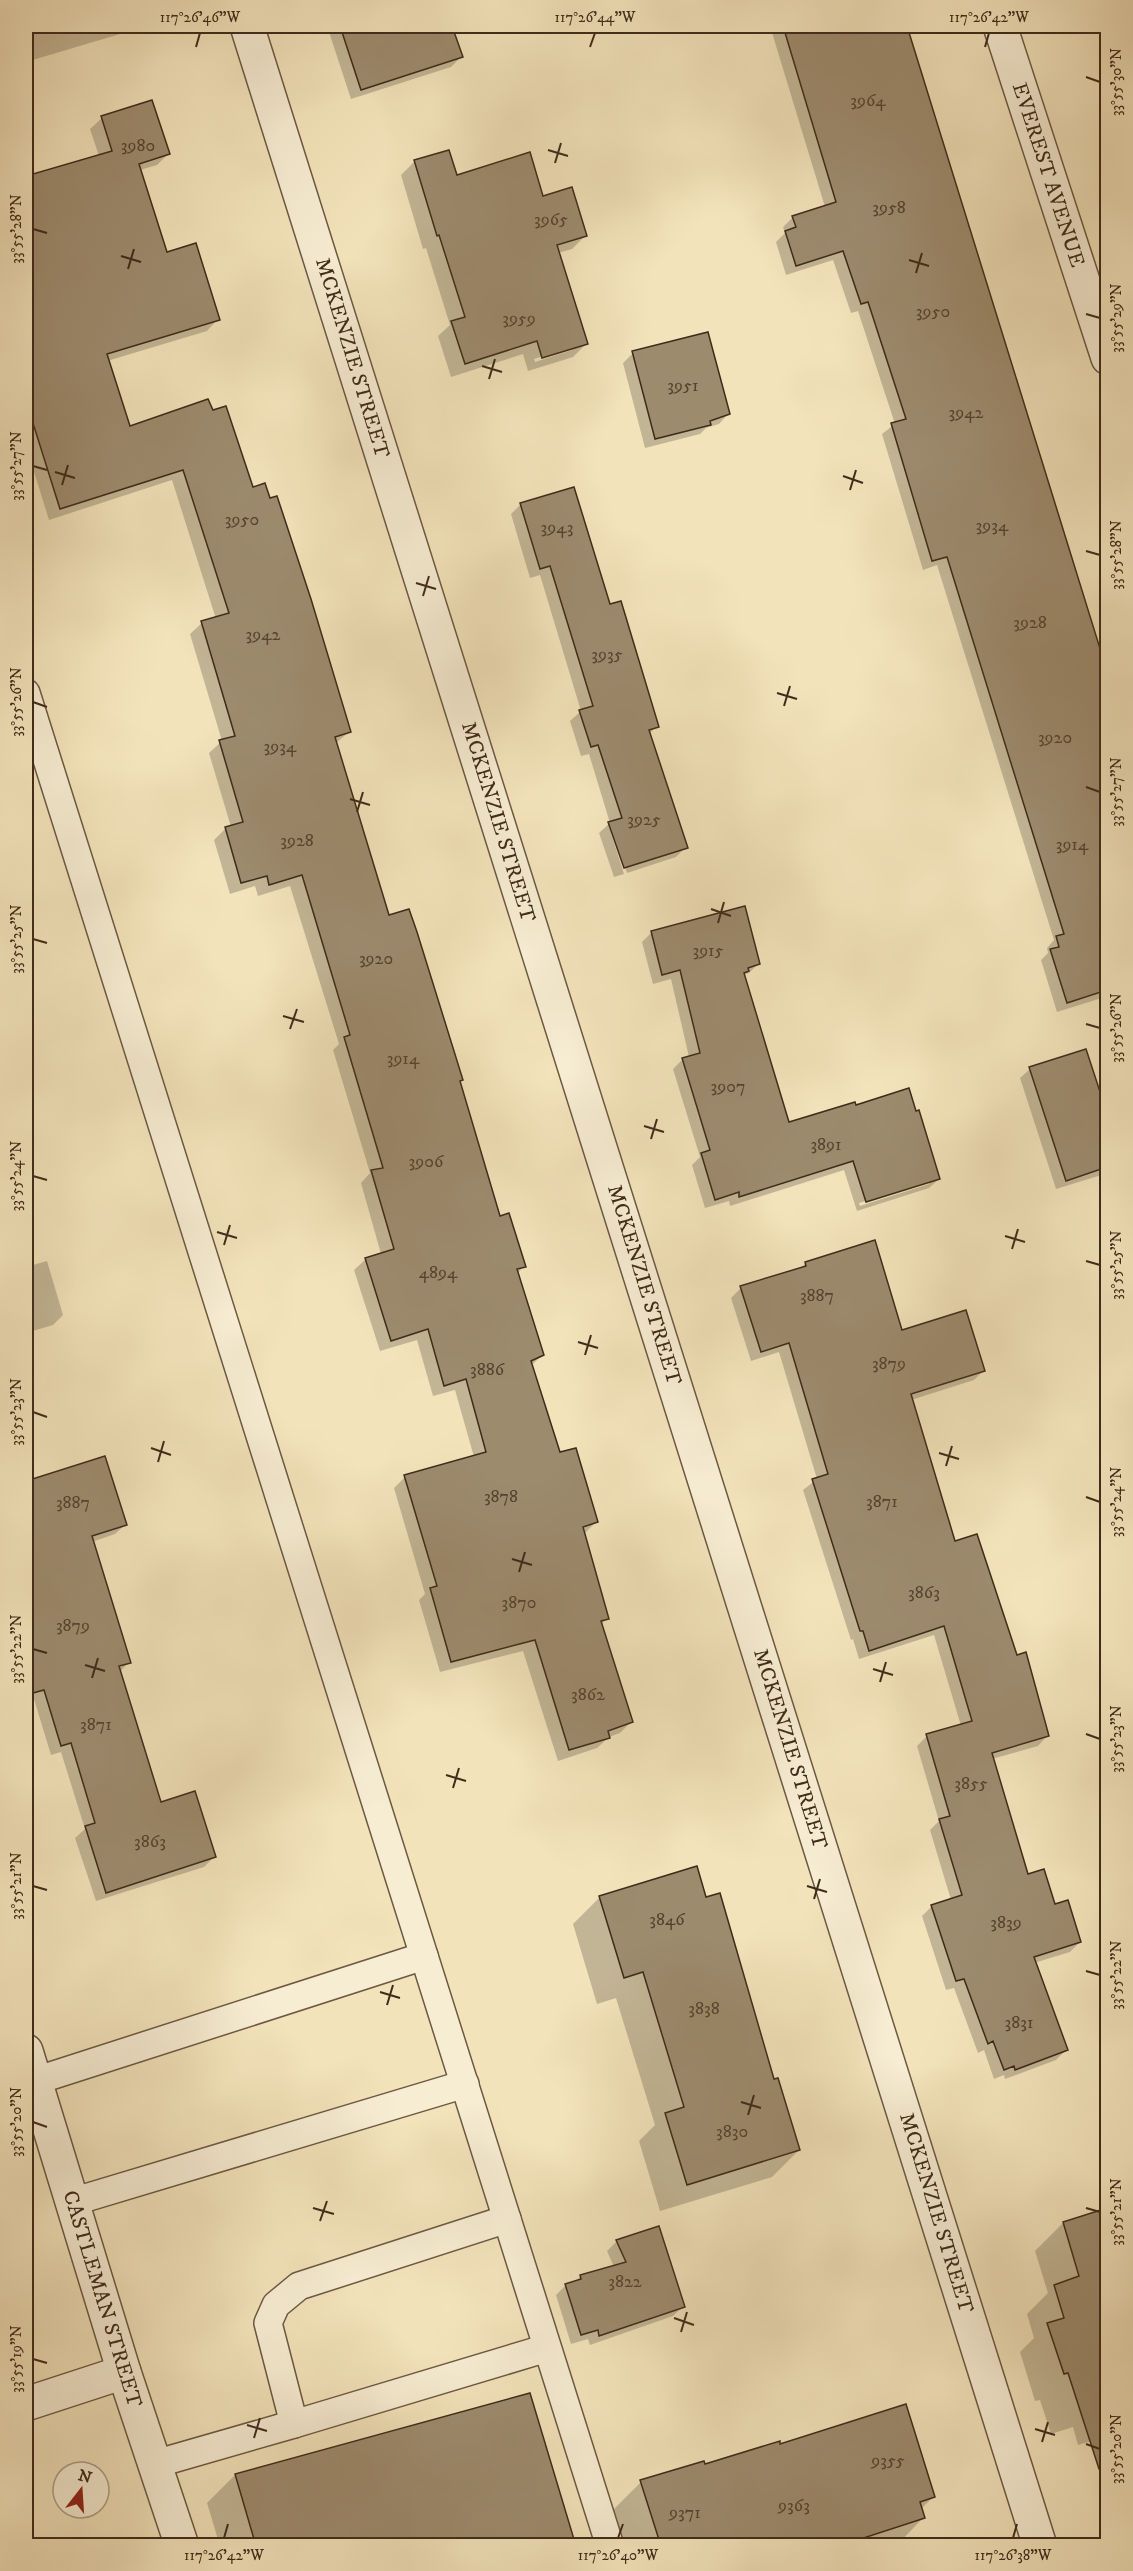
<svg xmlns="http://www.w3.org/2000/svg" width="1133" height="2571" font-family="'IM FELL DW Pica',serif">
	<rect width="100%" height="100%" fill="#f3e3bb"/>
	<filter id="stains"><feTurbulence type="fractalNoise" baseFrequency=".00333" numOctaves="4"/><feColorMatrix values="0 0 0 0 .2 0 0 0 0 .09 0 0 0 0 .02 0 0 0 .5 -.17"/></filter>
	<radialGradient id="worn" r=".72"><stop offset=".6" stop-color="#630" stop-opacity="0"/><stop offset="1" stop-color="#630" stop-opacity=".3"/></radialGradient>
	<g fill="#0003" fill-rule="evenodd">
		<path d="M26,26h102l-8,8 -94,28z"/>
		<path d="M327,26h124l10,31 -10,10 -100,32z"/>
		<path d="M770,26h136l202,650v320l-51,16 -16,-52 7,-7 -1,-5 7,-8 -117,-375 -14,5 -41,-136 13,-10 -37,-113 -7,2 -18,-53 -47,15 -10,-33 9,-9 -2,-6 10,-10 32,-10z"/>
		<path d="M102,118l66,36 -11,11 -17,5 26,84 52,65 -11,12 -100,30 22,67 123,61 97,243 -13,11 52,174 74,163 -3,2 40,136 25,48 -7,8 25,81 -11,11 29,88 36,68 -12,12 23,84 -6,7 30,97 -11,11 -11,4 -12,11 -39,13 -35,-110 -83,21 -21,-72 6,-6 -31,-106 11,-11 69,-20 -19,-67 -22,6 -16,-56 -37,11 -26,-81 12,-11 15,-5 -20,-71 9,-10 -37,-123 6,-6 -49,-158 -32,10 -3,-10 -25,8 -16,-54 11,-11 6,-2 -22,-74 13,-12 -32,-107 12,-11 14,-4 -44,-139 -123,40 -23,-74v-284h2l4,14 67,-20 -9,-27z"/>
		<path d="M415,161l41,16 86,21 43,38 -13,13 -14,4 29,90 -14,14 -45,14 -5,-17 -72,23 -13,-41 12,-11 -24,-77 -3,1 -22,-74zM572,347v3l-37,12 -1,-3z"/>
		<path d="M633,353l95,61 -9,10 -13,4 -6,6 -55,14 -22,-85z"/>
		<path d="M573,488l36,118 48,120 -8,8 37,113 -10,10 -49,16 -15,-46h-3l15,47 -10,3 -15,-44 11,-10 -21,-69 -8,2 -11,-35 11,-10 -41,-136 -10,3 -19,-64 9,-9z"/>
		<path d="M652,932l106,32 -9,9 -6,2 45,149 67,-18 60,7 24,66 -10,9 -72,23 -13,-41 -114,36 -1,-5 -24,7 -13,-43 8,-8 -27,-88 10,-10 6,-2 -18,-78 -18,5 -11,-42zM929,1181v3l-69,22 -1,-3z"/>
		<path d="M1030,1069l71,30 6,-2 1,76 -52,16 -36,-111z"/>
		<path d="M47,1261l16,54 -10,10 -27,8v-66z"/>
		<path d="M806,1263l95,68 83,39 -10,10 -63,20 43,143 62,114 31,79 -9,10 -46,13 35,117 27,30 26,36 -10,10 -36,11 32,87 -10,10 -51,19 -1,-4 -10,4 -10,-29 -6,3 -24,-65 -8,2 -24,-74 10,-10 19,-6 -21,-70 9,-9 -22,-75 10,-10 34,-10 -27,-91 -75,24 -6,-20 -2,1 -48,-150 14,-11 -38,-127 -28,9 -20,-63 10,-10 59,-19z"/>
		<path d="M104,1458l21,67 -10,9 -23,8 37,120 -10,11 41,131 54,53 -10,10 -108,34 -21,-63 10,-9 -24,-77 -10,3 -17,-56 -8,2v-218z"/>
		<path d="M600,1897l105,2 94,251 -27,27 -112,34 -21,-70 16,-16 -39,-127 -19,6 -24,-80z"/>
		<path d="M1105,2211l3,6v219l-30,9 -5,-18 -22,7 -11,-34 -5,1 -15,-49 14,-14 -7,-24 21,-21 -13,-42 28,-28z"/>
		<path d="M617,2241l66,65 -10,10 -83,29 -2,-6 -17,5 -15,-49 9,-9 9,-3 6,-6 34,-10 -7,-16z"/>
		<path d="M779,2446l154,51 -12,12 2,9 -27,28h-275l-10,-34 30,-30z"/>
		<path d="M235,2475l339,71h-354l-13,-43z"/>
	</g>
	<g fill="#9d8b6e" stroke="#3f2b1a" stroke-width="1.5">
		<path d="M340,26h112l11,31 -102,33z"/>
		<path d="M783,26h124l200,645v319l-40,13 -17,-54 9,-2 -3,-11 8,-2 -117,-377 -15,4 -41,-138 15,-4 -38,-117 -7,2 -18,-53 -47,15 -11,-35 11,-4 -4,-11 44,-14z"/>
		<path d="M152,100l18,54 -31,10 28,88 29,-9 24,77 -113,34 23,72 78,-27 5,11 13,-4 27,81 12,-4 5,15 7,-2 34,103 40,133 -16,5 54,178 20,-6 8,23 46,148 -3,1 40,135 9,-3 17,54 -9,2 27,86 -13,6 29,91 16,-4 22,74 -15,5 26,92 -8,2 32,101 -25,9 2,7 -41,12 -34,-110 -84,22 -21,-74 7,-2 -33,-111 82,-23 -20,-73 -22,7 -16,-57 -37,12 -26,-83 29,-9 -23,-79 12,-2 -39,-131 6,-2 -48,-160 -33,10 -2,-9 -26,7 -16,-56 18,-5 -24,-82 16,-4 -34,-115 28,-8 -46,-143 -123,39 -34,-108v-225l86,-25 -11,-35z"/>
		<path d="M449,150l8,25 73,-23 13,44 29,-9 15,49 -30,9 31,99 -46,14 -5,-17 -72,23 -14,-43 14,-4 -26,-82 -2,1 -23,-76z"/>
		<path d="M708,332l22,82 -20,7 1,4 -56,14 -23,-88z"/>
		<path d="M574,487l36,117 11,-3 38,126 -10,3 39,118 -64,20 -16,-46 14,-4 -24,-73 -7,2 -12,-37 14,-4 -43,-140 -10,3 -20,-66z"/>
		<path d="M745,906l15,58 -12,4 1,3 -5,2 45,149 66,-20 1,3 53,-17 7,23 3,-1 21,69 -74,23 -13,-41 -114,36v-5l-24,8 -14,-47 9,-3 -28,-92 18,-5 -20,-83 -18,5 -11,-44z"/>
		<path d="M1086,1049l21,64v54l-41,14 -37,-114z"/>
		<path d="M875,1240l27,90 64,-20 19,61 -74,23 44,147 22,-7 40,121 9,-3 23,84 -57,17 36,121 16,-5 11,35 13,-4 13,42 -47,15 34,93 -53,20 -1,-4 -10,4 -11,-29 -5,3 -24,-65 -8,2 -25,-76 31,-10 -23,-76 11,-3 -24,-82 46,-13 -28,-95 -75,25 -6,-20h-3l-48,-152 16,-5 -39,-131 -28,9 -21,-66 66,-20 -1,-4z"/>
		<path d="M105,1456l22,69 -35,11 39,127 -12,3 42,136 34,-11 21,66 -110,36 -21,-67 10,-3 -24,-80 -10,3 -17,-56 -11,3 -7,-24v-188z"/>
		<path d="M697,1866l9,31 14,-4 54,186 4,-1 22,72 -113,35 -22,-72 19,-6 -41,-135 -19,6 -25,-82z"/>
		<path d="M1107,2208v260l-8,1 -31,-96 -4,1 -17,-51 17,-5 -10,-33 25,-9 -16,-54z"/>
		<path d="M659,2226l26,81 -86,29 -1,-6 -17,5 -16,-51 16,-5 -1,-4 46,-13 -10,-22z"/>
		<path d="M530,2393l46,153h-320l-21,-72z"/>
		<path d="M906,2404l29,93 -15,5 5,16 -86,28h-178l-21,-66 64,-19 1,3 75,-23v3z"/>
	</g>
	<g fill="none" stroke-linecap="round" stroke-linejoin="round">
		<defs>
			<g id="lane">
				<path d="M26,693l584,1853"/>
				<path d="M35,2081l389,-125"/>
				<path d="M72,2202l393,-118"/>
				<path d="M507,2219l-208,67 -23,19 -8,18 26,101 253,-76"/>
				<path d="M155,2464l139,-40"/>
			</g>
			<g id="street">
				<path d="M247,26l793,2520"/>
				<path d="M1000,26l108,332"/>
				<path d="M26,2051l98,321 58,174"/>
				<path d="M26,2404l98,-32"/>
			</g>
		</defs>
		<use href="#lane" stroke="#6c5942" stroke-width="30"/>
		<use href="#street" stroke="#6c5942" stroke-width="36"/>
		<use href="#lane" stroke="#f7edd3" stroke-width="27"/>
		<use href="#street" stroke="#f7edd3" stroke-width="33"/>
	</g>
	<path fill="none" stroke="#3f2b1a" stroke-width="2" d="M196,47l4,-14M590,47l5,-14M985,47l4,-14M1086,77l14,5M548,150l20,6M555,163l6,-20M33,229l14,4M121,256l20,6M909,260l20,6M128,269l6,-20M916,273l6,-20M1086,314l14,4M482,366l20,6M489,379l6,-20M33,466l14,4M55,472l20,6M843,476l20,7M62,485l6,-20M850,490l6,-20M1086,551l14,4M416,583l20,6M423,596l6,-20M777,693l20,6M33,702l14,5M784,706l6,-20M1086,787l14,5M350,799l20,6M357,812l6,-20M711,909l20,7M718,923l6,-21M33,939l14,4M283,1016l21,6M1086,1024l14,4M290,1029l7,-20M644,1126l20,6M651,1139l6,-20M33,1176l14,4M217,1232l20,6M1005,1236l20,6M224,1245l6,-20M1012,1249l6,-20M1086,1261l14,4M578,1342l20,6M585,1355l6,-20M33,1412l14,5M151,1448l20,7M939,1453l20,6M158,1462l6,-21M946,1466l6,-20M1086,1497l14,5M512,1559l20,6M519,1572l6,-20M33,1649l14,4M85,1665l20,6M873,1669l20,6M92,1678l6,-20M880,1682l6,-20M1086,1734l14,5M446,1775l20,6M453,1788l6,-20M33,1886l14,4M807,1886l20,6M814,1899l6,-20M1086,1971l14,4M380,1992l20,6M387,2005l6,-20M741,2102l20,6M748,2115l6,-20M33,2122l14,5M313,2208l21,6M1086,2208l14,4M320,2221l7,-20M674,2318l20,7M681,2332l6,-20M33,2359l14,4M247,2425l20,6M1035,2429l20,6M254,2438l6,-20M1042,2442l6,-20M1086,2444l14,5M224,2538l4,-14M618,2538l5,-14M1013,2538l4,-14"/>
	<g text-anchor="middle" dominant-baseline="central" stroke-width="5" stroke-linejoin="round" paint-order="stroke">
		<g font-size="18" fill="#56432f">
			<text x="868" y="101">3964</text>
			<text x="138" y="146">3980</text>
			<text x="889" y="208">3958</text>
			<text x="551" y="220">3965</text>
			<text x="933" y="312">3950</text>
			<text x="519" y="319">3959</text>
			<text x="683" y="386">3951</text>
			<text x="966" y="413">3942</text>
			<text x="242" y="520">3950</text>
			<text x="992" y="526">3934</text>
			<text x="557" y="528">3943</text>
			<text x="1030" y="623">3928</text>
			<text x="263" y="635">3942</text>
			<text x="607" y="655">3935</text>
			<text x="1055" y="738">3920</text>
			<text x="280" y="747">3934</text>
			<text x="644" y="820">3925</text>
			<text x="297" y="841">3928</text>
			<text x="1072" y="845">3914</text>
			<text x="708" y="951">3915</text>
			<text x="376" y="959">3920</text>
			<text x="403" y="1059">3914</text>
			<text x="728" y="1087">3907</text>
			<text x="826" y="1145">3891</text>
			<text x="426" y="1162">3906</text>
			<text x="438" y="1273">4894</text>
			<text x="817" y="1296">3887</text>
			<text x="889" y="1364">3879</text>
			<text x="487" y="1370">3886</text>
			<text x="501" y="1497">3878</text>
			<text x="882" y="1502">3871</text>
			<text x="73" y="1503">3887</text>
			<text x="924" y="1593">3863</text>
			<text x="519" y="1603">3870</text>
			<text x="73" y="1626">3879</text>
			<text x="588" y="1695">3862</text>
			<text x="96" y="1725">3871</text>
			<text x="971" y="1784">3855</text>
			<text x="150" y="1842">3863</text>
			<text x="667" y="1920">3846</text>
			<text x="1006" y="1923">3839</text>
			<text x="704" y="2009">3838</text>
			<text x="1019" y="2023">3831</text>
			<text x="732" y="2132">3830</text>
			<text x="625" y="2282">3822</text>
			<text x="888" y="2461">9355</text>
			<text x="794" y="2506">9363</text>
			<text x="685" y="2513">9371</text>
		</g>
		<g font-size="21" fill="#3f2b1a" stroke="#f7edd3">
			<text transform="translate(1048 175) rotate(72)">EVEREST AVENUE</text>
			<text transform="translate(352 358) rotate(73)">MCKENZIE STREET</text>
			<text transform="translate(498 822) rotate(73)">MCKENZIE STREET</text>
			<text transform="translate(644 1285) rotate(73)">MCKENZIE STREET</text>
			<text transform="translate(790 1749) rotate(73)">MCKENZIE STREET</text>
			<text transform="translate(936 2213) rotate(73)">MCKENZIE STREET</text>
			<text transform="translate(102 2299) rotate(73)">CASTLEMAN STREET</text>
		</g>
	</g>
	<rect width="1133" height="2571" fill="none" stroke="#f3e3bb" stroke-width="66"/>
	<g transform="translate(81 2490) rotate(17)"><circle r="28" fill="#f7edd3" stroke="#ad9f89" stroke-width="1.5"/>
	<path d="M0-4.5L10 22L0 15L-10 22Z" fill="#8f2418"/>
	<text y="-9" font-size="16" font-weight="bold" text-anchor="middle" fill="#3f2b1a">N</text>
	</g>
	<rect x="33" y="33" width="1067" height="2505" fill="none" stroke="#3f2b1a" stroke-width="2"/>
	<g font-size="15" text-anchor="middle" fill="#3f2b1a">
		<text x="200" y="22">117°26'46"W</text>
		<text x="595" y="22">117°26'44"W</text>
		<text x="989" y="22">117°26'42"W</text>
		<text transform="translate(1116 82) rotate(-90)" y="5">33°55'30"N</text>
		<text transform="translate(16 229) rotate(-90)" y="5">33°55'28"N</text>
		<text transform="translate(1116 318) rotate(-90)" y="5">33°55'29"N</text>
		<text transform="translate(16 466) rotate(-90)" y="5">33°55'27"N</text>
		<text transform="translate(1116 555) rotate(-90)" y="5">33°55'28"N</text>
		<text transform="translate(16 702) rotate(-90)" y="5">33°55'26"N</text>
		<text transform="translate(1116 792) rotate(-90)" y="5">33°55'27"N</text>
		<text transform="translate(16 939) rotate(-90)" y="5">33°55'25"N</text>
		<text transform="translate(1116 1028) rotate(-90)" y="5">33°55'26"N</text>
		<text transform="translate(16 1176) rotate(-90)" y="5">33°55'24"N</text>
		<text transform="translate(1116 1265) rotate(-90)" y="5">33°55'25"N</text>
		<text transform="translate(16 1412) rotate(-90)" y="5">33°55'23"N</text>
		<text transform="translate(1116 1502) rotate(-90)" y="5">33°55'24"N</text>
		<text transform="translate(16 1649) rotate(-90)" y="5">33°55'22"N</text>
		<text transform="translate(1116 1739) rotate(-90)" y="5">33°55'23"N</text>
		<text transform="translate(16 1886) rotate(-90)" y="5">33°55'21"N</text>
		<text transform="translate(1116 1975) rotate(-90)" y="5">33°55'22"N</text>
		<text transform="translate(16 2122) rotate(-90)" y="5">33°55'20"N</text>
		<text transform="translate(1116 2212) rotate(-90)" y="5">33°55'21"N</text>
		<text transform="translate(16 2359) rotate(-90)" y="5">33°55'19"N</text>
		<text transform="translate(1116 2449) rotate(-90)" y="5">33°55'20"N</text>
		<text x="224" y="2560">117°26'42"W</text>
		<text x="618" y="2560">117°26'40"W</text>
		<text x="1013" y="2560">117°26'38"W</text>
	</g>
	<rect width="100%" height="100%" filter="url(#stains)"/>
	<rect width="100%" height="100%" fill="url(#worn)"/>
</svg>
